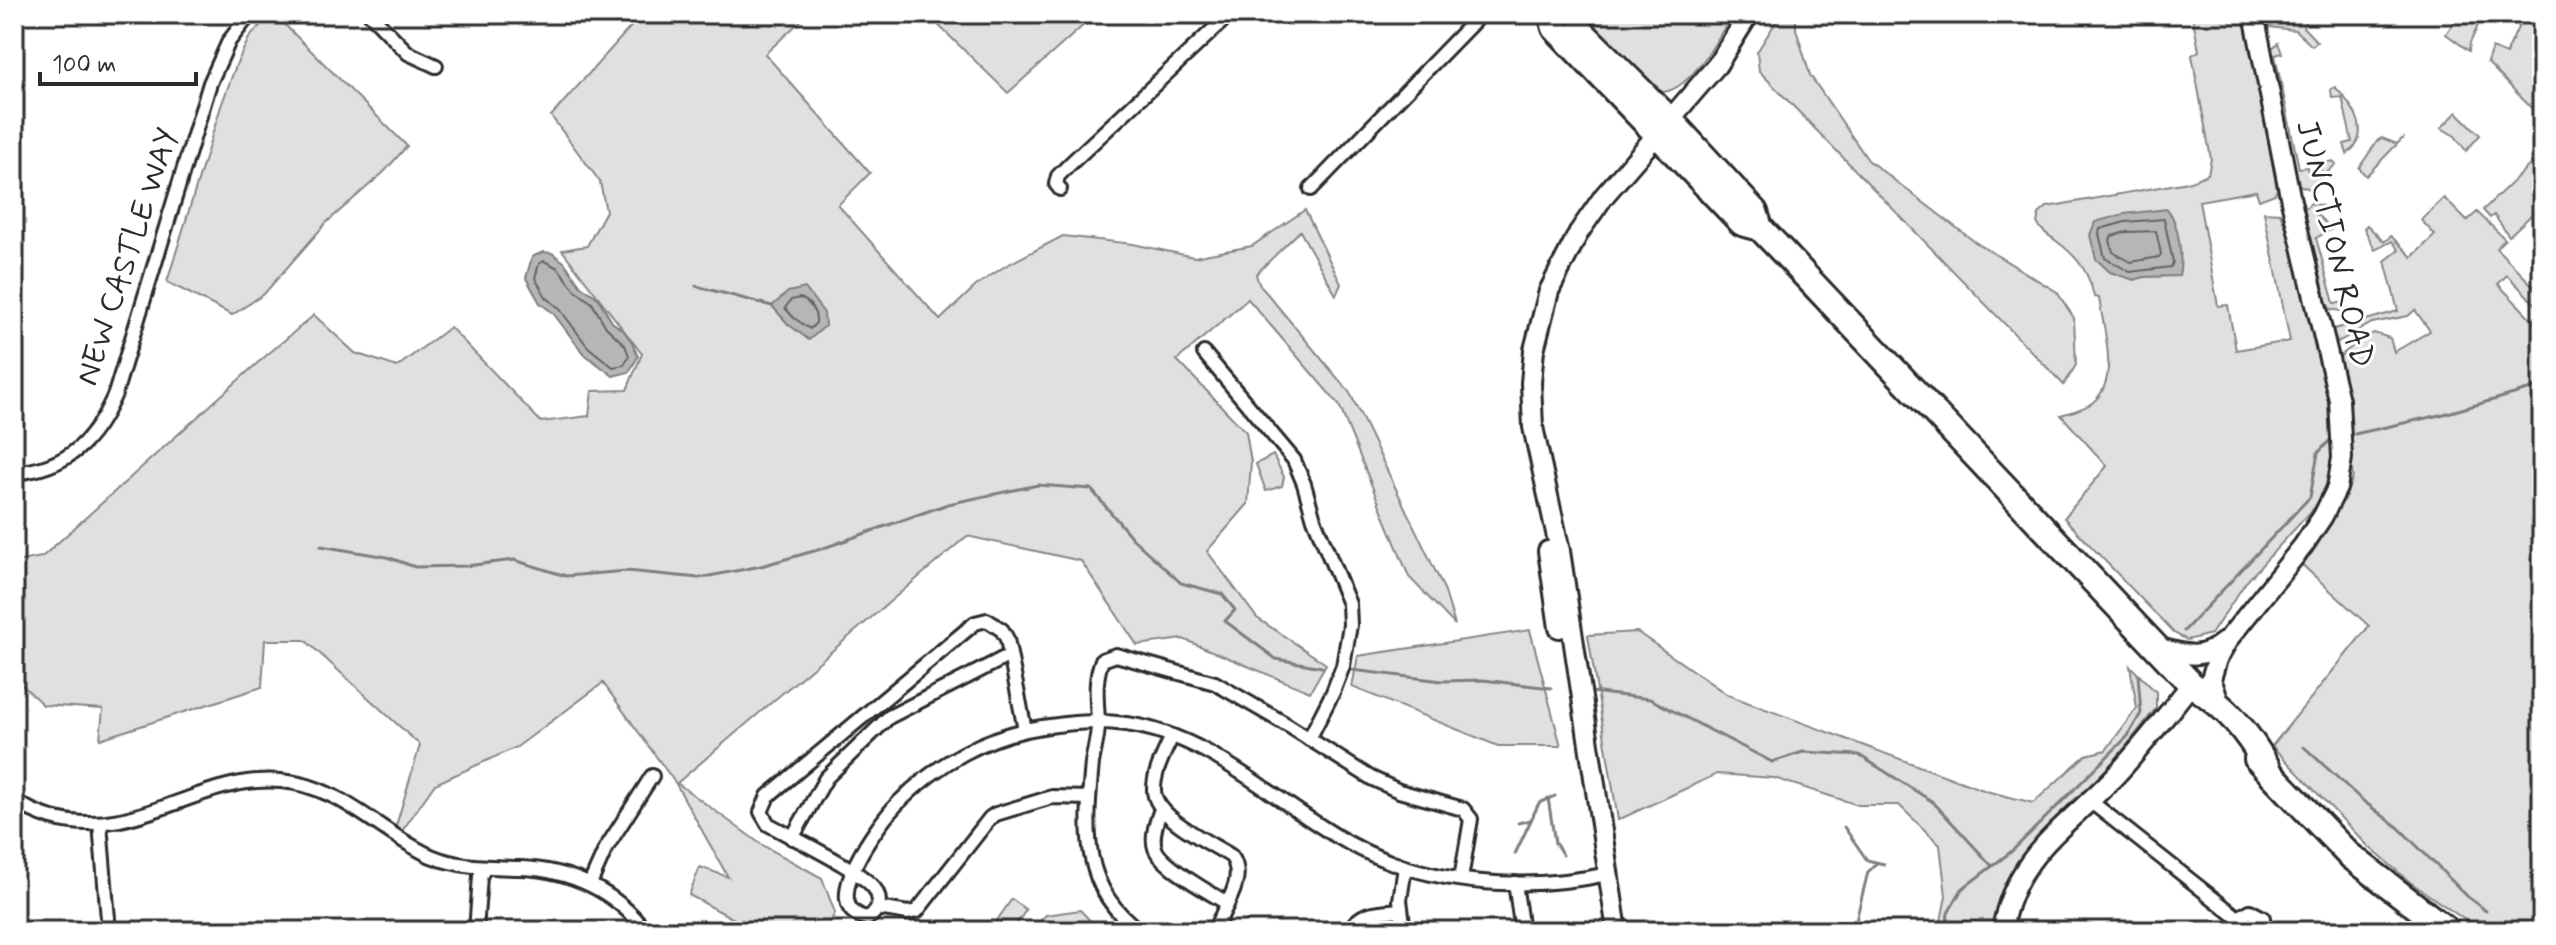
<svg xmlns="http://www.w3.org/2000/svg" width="2556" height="945" font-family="Mynerve,sans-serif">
	<rect width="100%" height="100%" fill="#fff"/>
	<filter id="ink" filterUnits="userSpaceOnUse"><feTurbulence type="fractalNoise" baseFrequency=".0125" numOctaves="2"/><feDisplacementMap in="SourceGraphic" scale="16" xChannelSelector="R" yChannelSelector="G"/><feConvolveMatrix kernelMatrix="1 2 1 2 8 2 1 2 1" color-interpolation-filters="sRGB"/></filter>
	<g filter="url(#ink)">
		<g fill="#e0e0e0" stroke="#868686" stroke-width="2">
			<path d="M270,14h4l133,132 -23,26 -58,51 -62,71 -32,21 -65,-33 54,-176 16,-43 12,-25z"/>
			<path d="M642,14h166l-43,40 105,119 -32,32 102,115 37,-35 28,-19 58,-30 70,8 61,13 58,-11 53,-36 36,74 -5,11 -36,-64 -44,43 3,10 91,109 94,196 11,36 -46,-48 -70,-172 -91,-106 -71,61 69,72 5,30 -3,42 -41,47 50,67 69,46 -16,28 -127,-53 -46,6 -56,-84 -114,-25 -290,247 85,62 60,33 13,35 -9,18h-83l-7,-11 -47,-25 11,-28 28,10 -52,-93 -73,-101 -86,64 -82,37 -33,47 -6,-5 24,-81 -115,-105h-40l-3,47 -162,52 3,-30 -60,-4 -29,-28v-115l28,-5 212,-191 60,-51 41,38 42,14 53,-40 91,95 48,-6 3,-25 35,-1 15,-36 -80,-104 25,-4 19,-35 -6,-29 -49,-66z"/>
			<path d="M927,14h169l-88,79z"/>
			<path d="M1578,14h154c-14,25 -44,83 -76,78z"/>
			<path d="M1781,14h15v15l14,46 58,85 107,82 82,50 17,26 2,47 -12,20 -305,-314 -2,-19z"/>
			<path d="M2192,14h53l32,175 -2,5 -16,6 -3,-9 -57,10 19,105 10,-1 8,45 54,-9 -26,-129 16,1 9,21 43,172 3,41 -3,19 -6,20 -11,21 -69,75 -35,52 -24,6 -13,-7 -110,-115 43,-52 -46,-51c10,-3 23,-6 31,-12 29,-22 11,-75 7,-105l-5,-1c-5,-26 -17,-41 -39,-57 -7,-5 -14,-9 -18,-17l2,-9 8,-7 141,-25 20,-8 3,-15 -19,-104 7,-4z"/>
			<path d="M2262,14h50l-5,2 -4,11 14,15 -5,4 -17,-16 -26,-3z"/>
			<path d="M2459,14h24l-13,29 -1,8 -23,-17z"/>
			<path d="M2524,14h18v105l-55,-57 5,-14 14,6z"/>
			<path d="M2278,43l4,10 -7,2 24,113 8,-1 2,8 12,-3 -1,-8 13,-3 3,3 -26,25 -14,-5 -27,-133z"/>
			<path d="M2335,87c18,19 39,46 12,67l-3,-10 8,-2 -10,-45 -10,1 -1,-9z"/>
			<path d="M2457,112l23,23 -14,16 -11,-15 -14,-8z"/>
			<path d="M2404,137l-38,39 -7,-8 19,-28 4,-2 15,6z"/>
			<path d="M2542,153v52l-33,31 -15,-21 -4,3 -7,-8z"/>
			<path d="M2444,198l23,23 10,-9 28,27 -9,9 46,47v16l-35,-36 -9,9 44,46v601h-61l-71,-49 -42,-36 -96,-100 97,-120 -71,-65 38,-54 8,-6 9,-24 -5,-28 -1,-47 -9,-44 22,-18 14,-7 16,5 4,14 36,-21 -15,-21 -7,6 -36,7 -34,19 -6,-2 -2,-10 68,-19 -13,-50 14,-11 -7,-9 -17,9 -11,-22 3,-3 17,17 7,-6 21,21 23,-22 -14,-15z"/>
			<path d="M2311,203l11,3 -6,8 16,15 -16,9 18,65h8l-1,8 -11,-2 -6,-12 -21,-79 2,-10z"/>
			<path d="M1273,455l11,22 -2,9 -16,5 -10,-27z"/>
			<path d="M1530,630l31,116h-63l-146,-59 6,-31z"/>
			<path d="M1637,632l91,63 258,96 47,12 53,-48 20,-5 31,-42 -7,-42 26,26v16l-41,52 -97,101 -23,65 -35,-3 -1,8h-20l7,-35 -6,-51 -41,-40h-41l-84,-27 -57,-4 -99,46 -30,-185z"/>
			<path d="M1012,899l14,11 -14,21h-12l-5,-8z"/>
			<path d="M1080,910l20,21h-70l16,-16z"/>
		</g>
		<g fill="#b6b6b6" stroke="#7e7e7e" stroke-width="2">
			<path d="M2167,209c12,13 16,50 12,67l-34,1 -11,3 -24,-8 -14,-13 -6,-24 5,-13 29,-8z"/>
			<path d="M543,252l9,1 12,9 17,24 17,12 14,24 12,9 8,11 6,15 -9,15 -16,4 -30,-23 -30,-40 -13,-10 -14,-25 6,-21z"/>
			<path d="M805,288l19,25 1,13 -16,14 -21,-16 -16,-18 16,-14z"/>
		</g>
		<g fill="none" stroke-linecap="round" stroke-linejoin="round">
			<g stroke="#636363" stroke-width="2">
				<path d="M2164,219l9,43 -2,5 -41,5 -25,-14 -6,-24 1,-5 25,-7z"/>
				<path d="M2156,231l5,23 -2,3 -28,5 -18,-10 -3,-12 2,-4 14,-4z"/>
				<path d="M544,261l14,7 18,23 16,12 14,24 19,18 4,11 -5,9 -11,2 -25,-20 -29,-39 -13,-11 -11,-19 4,-14z"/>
				<path d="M800,298c10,3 17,15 16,25l-6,6 -16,-11 -9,-10 6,-8z"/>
			</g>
			<g stroke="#7e7e7e" stroke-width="3">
				<path d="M696,286l76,20"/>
				<path d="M2355,434l89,-20 98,-28"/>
				<path d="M321,546l66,11 28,10 51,-1 48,-6 52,16 61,-5 72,7 62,-12 60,-17 127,-45 90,-19 53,4 42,50 48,44 41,11 13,16 -10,11 51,38 46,8"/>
				<path d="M2184,631l126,-134 8,-44 12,-13"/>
				<path d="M1352,670l90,11 41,-1 68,8"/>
				<path d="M1592,692l58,7 122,63 31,-10 56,3 74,47 59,64"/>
				<path d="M2304,747l58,53 37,28 70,70 17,13"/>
				<path d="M1548,798l7,45 8,12"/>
				<path d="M1518,823l12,-3"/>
				<path d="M1844,827l23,33 17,4"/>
				<path d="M1515,854l24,-51 16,-7"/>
				<path d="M1854,928l14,-56 9,-9"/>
				<path d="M1946,931l2,-18 14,-24 50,-38 116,-115 13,-23 -3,-38"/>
			</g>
			<defs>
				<g id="street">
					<path d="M370,14l38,39 28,13"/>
					<path d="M1060,189l-4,-5 2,-8 11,-11 161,-151"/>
					<path d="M1311,189l170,-175"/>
					<path d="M1204,353l90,107 10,24 10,35 35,85 1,21 -7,41 -10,26 -24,47"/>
					<path d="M14,473c54,-5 80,-31 101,-79l95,-311 19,-42 21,-27"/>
					<path d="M1025,730l-18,-91 -5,-9 -15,-10 -12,3 -207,173 -7,16 7,12c22,13 98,48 108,67 6,11 2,20 -8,27 -55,-8 12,-97 31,-116 39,-39 88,-67 143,-75 28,-4 55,-7 84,-3 100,13 172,106 267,139 68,24 145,26 215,11"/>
					<path d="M1172,736c-7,16 -18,35 -18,53 -1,28 55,53 77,67 17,22 -8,53 -17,75"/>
					<path d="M14,800c11,8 25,14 38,18 85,24 147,-44 229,-37 59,4 99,52 150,75 29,12 59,11 90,12 50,2 94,23 125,63"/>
					<path d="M2090,801l148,117"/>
					<path d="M1161,809c-4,11 -10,27 -6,39 5,17 55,45 72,55"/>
					<path d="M100,824l9,107"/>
					<path d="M792,838l34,-60 63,-61 119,-61"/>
					<path d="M1515,883l7,48"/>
					<path d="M590,884l16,-36 46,-72"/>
					<path d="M878,908l30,5 9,-2 73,-93 6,-4 56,-17 37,1"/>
					<path d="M476,931l4,-55 5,-8"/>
					<path d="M1140,931c-60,-43 -54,-102 -48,-168 2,-13 7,-29 6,-42 -1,-22 -4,-40 4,-61l14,-5 99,28 74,43 82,52 28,13 64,18 8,10 -10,60"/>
					<path d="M1349,931c11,-21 31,-19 52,-21"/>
					<path d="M1404,931l-4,-31 5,-33"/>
					<path d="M2236,931l2,-13 12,-7 13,7v13"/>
				</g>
				<g id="secondary">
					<path d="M1548,551l11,77"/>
					<path d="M2156,647c28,7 44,15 68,-5"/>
					<path d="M2219,702l-8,-23 6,-20 12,-21 74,-92 20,-30 14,-28 5,-30 -3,-58 -48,-199 -37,-187"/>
					<path d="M1617,931l-57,-380 -27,-124 -2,-44 3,-33 15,-59 30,-59 25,-36 113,-131 32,-51"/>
					<path d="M2002,931c11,-75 66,-105 114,-156 27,-29 51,-60 75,-91"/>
				</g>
				<g id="highway">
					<path d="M1551,14l4,14 187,195 18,5 23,24 408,432c37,24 55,46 77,84"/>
					<path d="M1580,30l91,91 84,91 5,16"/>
					<path d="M2257,759l91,95 100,77"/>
				</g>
			</defs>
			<use href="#street" stroke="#2b2b2b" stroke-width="18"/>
			<use href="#secondary" stroke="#2b2b2b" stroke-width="24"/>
			<use href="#highway" stroke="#2b2b2b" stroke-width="30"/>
			<use href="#street" stroke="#fff" stroke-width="12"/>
			<use href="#secondary" stroke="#fff" stroke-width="18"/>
			<use href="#highway" stroke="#fff" stroke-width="24"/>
		</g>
	</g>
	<g text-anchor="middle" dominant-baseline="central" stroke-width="6" stroke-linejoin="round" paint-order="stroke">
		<g font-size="32" fill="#2b2b2b" stroke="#fff">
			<text transform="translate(2334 244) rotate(77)">JUNCTION ROAD</text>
			<text transform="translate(128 257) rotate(-72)">NEW CASTLE WAY</text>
		</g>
	</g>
	<rect width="2556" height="945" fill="none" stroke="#fff" stroke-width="48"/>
	<rect x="24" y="24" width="2508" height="897" fill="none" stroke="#2b2b2b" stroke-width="3" filter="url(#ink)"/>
	<path d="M40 72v12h156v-12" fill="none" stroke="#2b2b2b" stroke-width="4"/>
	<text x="52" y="72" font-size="24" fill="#2b2b2b" stroke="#ffffff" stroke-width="6" paint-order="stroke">100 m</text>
</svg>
